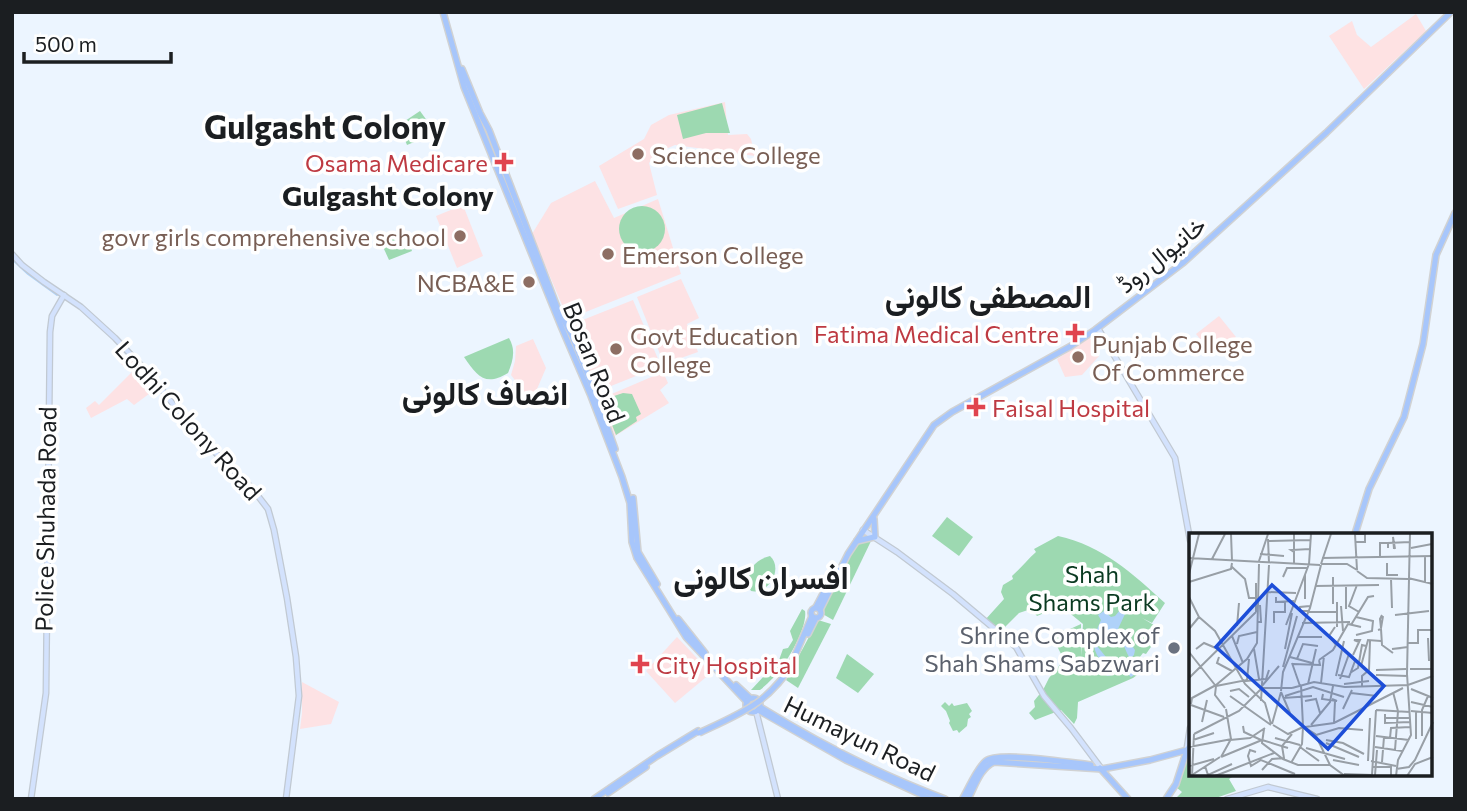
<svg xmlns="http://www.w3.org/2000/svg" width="1467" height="811" font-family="Commissioner,Vazirmatn,sans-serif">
	<rect width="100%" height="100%" fill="#ecf5ff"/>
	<path fill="#fee2e3" d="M1416,14l10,17 -62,58 -35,-53 23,-15 5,14 14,12z"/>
	<g fill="#fde2e4">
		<path d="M725,102l3,33 19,-1 4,5 4,17 -80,-11 -16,7 -10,11 8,32 -39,14 -19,-43 45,-27 7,-14 18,-10z"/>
		<path d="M595,181l19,37 44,-19 23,75 -113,45 -36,-85 19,-31z"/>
		<path d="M463,205l20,51 -26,12 -21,-52z"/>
		<path d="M681,279l18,39 -12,6 11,28 -34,12 -27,-67z"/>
		<path d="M633,300l28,66 -65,26 -26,-67z"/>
		<path d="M1219,316l17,21 -24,17 -16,-20z"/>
		<path d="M1090,338l5,8 -4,4 8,6 -17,19 -17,2 -8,-18z"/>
		<path d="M533,339l13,29 -9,21 -9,8 -17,-22 4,-14 1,-15z"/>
		<path d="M128,356l29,32 -23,17 -7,-6 -36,19 -5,-10 9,-7 4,4 33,-33 -11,-8z"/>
		<path d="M663,372l5,11 -8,7 9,13 -54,33 -15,-37z"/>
		<path d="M677,637l34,36 -36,30 -29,-32z"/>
		<path d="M302,682l37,20 -8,22 -31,5 2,-16z"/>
	</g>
	<g fill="#9dd9b1">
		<path d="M722,103l8,30h-24l-23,6 -6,-24z"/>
		<path d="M420,111l16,22 -29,12 -8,-20z"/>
		<circle cx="642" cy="229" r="23"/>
		<path d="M403,228l9,23 -23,9 -10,-22z"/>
		<path d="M509,338c7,12 4,23 -1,35 -23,14 -31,3 -44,-16z"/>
		<path d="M623,393l9,1 9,20 -5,3 1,4 -21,14 -14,-35z"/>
		<path d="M947,517l26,20 -14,19 -27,-20z"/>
		<path d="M1058,536c45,10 74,37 107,67l-13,20 -10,-5 17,10 -6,16 -7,10 -3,-1 -7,9 8,8 -11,8 -55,24 -1,16 -3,6 -13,-14 -26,10 -6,-7 6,-6 -1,-6 9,-11 6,-12 15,-18 -8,-16 -2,-12 16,-3 11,-5v32l2,-32 -22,-18 -24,10 -6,-7 -12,4 -19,19 -15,-12 19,-21 -3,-7 2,-7 10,-6 -1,-3c9,-8 15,-16 24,-24l-2,-3z"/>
		<path d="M859,539h13l-39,81 -12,-7 20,-42z"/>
		<path d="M770,556c14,13 -2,39 -19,35 -9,-16 3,-31 19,-35z"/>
		<path d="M802,609l3,2c3,17 -20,55 -32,67 -4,4 -8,8 -13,12h-9l28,-30 4,-11 5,-1 5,-8 -3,-9z"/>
		<path d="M818,620l13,4 -33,64 -12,-8z"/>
		<path d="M847,654l27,20 -16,19 -22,-15z"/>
		<path d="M945,702l4,4 3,-3 2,3 13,-3 5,8 -3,3 2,3 -3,2 -1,7 -8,7 -2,-3 -4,1 -4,-8 1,-2 -4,-10 -5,-5z"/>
		<path d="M1190,753v21h43l1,2 -5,3 7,12 -23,8h-34l-2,-2 5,-5 -6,-5 9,-28z"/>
	</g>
	<path fill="#afd2f9" d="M1120,610h3l2,4 -7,15 8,1 4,4 -2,6 7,10 -1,5 -3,3 3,17 -3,2c-9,-8 -4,-11 -2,-20 -5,-10 -8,-23 -21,-24l-9,7 -2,6 9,11 9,2 3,7 -4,4 -2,5 -5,1 -4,-5c0,-8 -2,-9 -6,-16 -6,-11 -1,-24 4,-35l-3,-5 6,-4 7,6 4,-1z"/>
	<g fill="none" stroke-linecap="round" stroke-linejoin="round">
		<path stroke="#afd2f9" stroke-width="2" d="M12,259l16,15 29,21"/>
		<defs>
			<g id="secondary">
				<path d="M12,254l10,11 22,17 37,25 34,31 38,40 42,55 56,54 17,22 6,21 13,68 9,59 3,39 -13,103"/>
				<path d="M1099,330l76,128 15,82"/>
				<path d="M863,530l34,22 56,42 63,53 28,49 27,32 30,40"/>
				<path d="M756,711l22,88"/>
				<path d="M1187,747l3,-19"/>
				<path d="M31,799l15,-106 4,-361 2,-16 12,-21"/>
				<path d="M1227,799l41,-12 49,12"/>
			</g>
			<g id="primary">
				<path d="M443,12l21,75 97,239 30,70 31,81 8,26 2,39 5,16 49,79 61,65"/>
				<path d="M462,69l18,44 9,17 68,177 15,29 25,62 18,51"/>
				<path d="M633,498l5,54 19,32"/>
				<path d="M874,519l1,18"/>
				<path d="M1355,534l14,-45 35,-72 19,-73 13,-89 19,-42"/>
				<path d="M857,541l17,-4"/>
				<path d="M816,607l19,-36"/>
				<circle cx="816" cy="613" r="5"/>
				<path d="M820,610l28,-56 86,-129 18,-13 119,-66 24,-16 89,-68 142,-129 125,-121"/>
				<path d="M678,619l27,34"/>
				<path d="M808,634l8,-16"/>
				<path d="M793,660l19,-44"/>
				<path d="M736,685l14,13"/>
				<circle cx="753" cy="705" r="7"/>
				<path d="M760,707c58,36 121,68 185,92"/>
				<path d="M758,710l88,50 85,39"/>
				<path d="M1100,768l28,31"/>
				<path d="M608,793l38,-26"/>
				<path d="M963,798c6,-10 14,-30 23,-37 12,-10 86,2 105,4"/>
				<path d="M594,799l63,-43 41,-25"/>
				<path d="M968,799c7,-13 12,-31 26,-37l108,7 48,-9 37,-10"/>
				<path d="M1166,799l10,-15 11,-34 3,-4"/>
			</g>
		</defs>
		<use href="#secondary" stroke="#c1c9d2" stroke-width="7"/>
		<use href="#primary" stroke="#d1d2d3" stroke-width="8"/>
		<use href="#secondary" stroke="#d3e2fd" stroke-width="4.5"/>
		<use href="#primary" stroke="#a7c6fb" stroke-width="5"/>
		<defs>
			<path id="primary-bridge" d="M699,733c45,-21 68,-29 96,-72"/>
		</defs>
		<use href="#primary-bridge" stroke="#d1d2d3" stroke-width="8" stroke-linecap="butt"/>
		<use href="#primary-bridge" stroke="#a7c6fb" stroke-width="5"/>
	</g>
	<g fill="#8d6e63" stroke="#fff" stroke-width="2.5">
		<circle cx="638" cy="154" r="7"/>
		<circle cx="460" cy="236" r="7"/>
		<circle cx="608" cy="254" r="7"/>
		<circle cx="529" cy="282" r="7"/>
		<circle cx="616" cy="349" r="7"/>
		<circle cx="1078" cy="357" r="7"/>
	</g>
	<g fill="#e0444e" stroke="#fff" stroke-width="2.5">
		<path d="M500.5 151.5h7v7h7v7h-7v7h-7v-7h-7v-7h7z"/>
		<path d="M1071.5 322.5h7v7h7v7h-7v7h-7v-7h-7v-7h7z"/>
		<path d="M972.5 396.5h7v7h7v7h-7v7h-7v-7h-7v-7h7z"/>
		<path d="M636.5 653.5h7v7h7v7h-7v7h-7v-7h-7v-7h7z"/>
	</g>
	<circle fill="#6b7280" stroke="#fff" stroke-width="2.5" cx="1174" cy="648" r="7"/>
	<g text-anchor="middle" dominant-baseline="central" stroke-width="7" stroke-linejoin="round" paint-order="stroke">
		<g font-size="24" fill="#785e54" stroke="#fff" text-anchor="start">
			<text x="652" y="154">Science College</text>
			<text x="446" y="236" text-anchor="end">govr girls comprehensive school</text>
			<text x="622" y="254">Emerson College</text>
			<text x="515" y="282" text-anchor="end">NCBA&amp;E</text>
			<text x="630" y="335">Govt Education<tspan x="630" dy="28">College</tspan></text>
			<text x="1092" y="343">Punjab College<tspan x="1092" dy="28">Of Commerce</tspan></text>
		</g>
		<g font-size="24" fill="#be3a42" stroke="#fff" text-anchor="end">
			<text x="488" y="162">Osama Medicare</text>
			<text x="1059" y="333">Fatima Medical Centre</text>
			<text x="992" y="407" text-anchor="start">Faisal Hospital</text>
			<text x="656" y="664" text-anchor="start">City Hospital</text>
		</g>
		<g font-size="24" fill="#1b1e21" stroke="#fff">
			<text transform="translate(1161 254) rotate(-39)">خانیوال روڈ</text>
			<text transform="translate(595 362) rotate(68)">Bosan Road</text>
			<text transform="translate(189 420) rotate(48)">Lodhi Colony Road</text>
			<text transform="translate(45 519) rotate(-89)">Police Shuhada Road</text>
			<text transform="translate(860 738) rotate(26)">Humayun Road</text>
		</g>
		<g font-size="24" fill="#0a3a21" stroke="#fff">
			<text x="1092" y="573">Shah<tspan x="1092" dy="28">Shams Park</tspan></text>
		</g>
		<g font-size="24" fill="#5b616d" stroke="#fff" text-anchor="end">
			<text x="1160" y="634">Shrine Complex of<tspan x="1160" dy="28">Shah Shams Sabzwari</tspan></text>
		</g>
		<g font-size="28" font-weight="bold" fill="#1b1e21" stroke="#fff">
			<text x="388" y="195">Gulgasht Colony</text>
		</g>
		<g font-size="32" font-weight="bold" fill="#1b1e21" stroke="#fff">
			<text x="325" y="126">Gulgasht Colony</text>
			<text x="988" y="295">المصطفی کالونی</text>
			<text x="485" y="392">انصاف کالونی</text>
			<text x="761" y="576">افسران کالونی</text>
		</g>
	</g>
	<g transform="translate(1189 533)">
		<rect width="243" height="243" fill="#ecf5ff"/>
		<path fill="none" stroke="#989fa6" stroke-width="2" d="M42,1l1,27M105,1v29M166,1l2,36M166,1h10v8h-10M79,6l1,24M79,8l42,-1M199,15v-5l22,-1M222,15l21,-4M205,16l-1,-12 2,12M105,19l-3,-2 19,-1M71,21l24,2M191,24v-14h8M236,24v25M0,25l131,7M133,25l111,-2M23,26l13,-25M70,28l9,-27M198,30v12h11M120,31l2,-30M132,31h26l10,6M132,31l10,-30M43,34l13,12 4,19h6M168,38l10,7 41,1M0,41l10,-40M116,42v24M94,44l4,-9h20M144,44v27M219,45l25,6M220,45l1,-44M202,46l1,29M0,49l42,-13 1,-6M157,52v24M168,52l-8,21 10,6M126,53l64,-1M79,59l28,1M0,64l10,20 -10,12M87,64v5l18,-1M148,69v25M152,73l2,25M119,78h-8v-4l10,-1M67,79v-29M120,79h28M193,82l-2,4 1,9 2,-12M206,82l34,-4M10,84l16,14 30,53 20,19 6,21M68,89h4l-1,-17M85,90v-11h11v-11M113,90l48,-1M97,92l23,-61M162,92l17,-28 6,-1M48,93l2,-23M146,94l-6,9 7,9M189,97l3,-1 1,16 11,8M167,102l16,-4 1,-10 -17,-4M43,103l11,27M109,104h24M239,105l1,23M219,110h10v-13h15M48,111l2,-8 18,-4M213,115l-10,1 16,-2M7,116l8,-6 14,6M65,116l5,30M96,116l7,-36M0,119l26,33M164,122l7,-15h-6l5,2M30,124l-2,6 15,8M101,124l22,6M108,126l6,-15 15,2M130,127l14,-10 15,-26 13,3M103,130l8,23M104,131l27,1 -1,-5M172,133l7,-26 13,1M94,134l14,-51M221,136h23M187,137l30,-1M161,140l8,-5 4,-23 4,1M149,142l11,2 6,-16M187,142l32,1M147,143l8,-35M0,145l67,-66M151,146l9,-25M57,148l20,-2 3,-9M132,150l3,-27M119,151l8,-35M155,151l25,-3M27,152l31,-26 10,-16 2,-79M112,152l2,41M27,153l31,-6 2,-21M27,153l-1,9 10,13M72,154l18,-21M173,154v-11l7,-6 1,-29M103,155l22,-6 31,5 63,-2 25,-9M222,156l22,9M41,158l9,-2 10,8M92,158l2,-19 27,-64 11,-43M92,159l9,21M204,159l5,19 -3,39M162,160l26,3M134,161l-1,5 15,2 -5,-2M41,163l41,29M96,163l28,-9 31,10M94,165l29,-2M72,168l8,-136M116,168l11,-2 4,14M222,169l22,5M2,171l1,-6 24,-13M2,172l33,12M154,176l9,-19M187,177l34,2M222,178l22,2M196,181v9l25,-1M195,185h26M13,189l5,-22M145,190l1,-22M83,191l9,-32M84,192l15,9 15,-7M122,192l19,-23 3,-16M54,193l1,6 17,8M115,194l11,7 15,31 15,11M116,194l29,-4 69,-35M75,196l-2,14 21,16 15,6h32M5,201l45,-23 23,-23h30M127,202l23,-7 24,2M187,203l33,4M233,203v-26l6,-14M86,205l25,7M201,205l1,-10 19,-1M227,206v-28M4,207l21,-7M41,207l20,-2 15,-10M73,207l26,8M137,207l17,3 21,11M137,210l33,14M0,214l43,-8M111,214l19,14M186,214l27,4M117,215l39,11M67,219l-6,-2 -2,6 3,10 10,-6 34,14M32,224l10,-18 -5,-30M32,224l41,-17M144,227l26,5M179,228l2,-43M182,228l25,5M193,229l2,-25M102,230l11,-19 1,-17M0,233l25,-7M16,233l3,9 24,-11M184,234h18v9M207,236l13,-2 6,-7 18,-38M73,237l10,-11 12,-1 -2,-12 10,-12M155,241l28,1M3,242l28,-18M183,242l4,-65M186,242l2,-25M3,243l2,-42M26,243l59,-23M207,243l2,-16 13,-25 -4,-61 2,-95M218,243l8,-12 18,-7"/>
		<path fill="#1d4ed8" fill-opacity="0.15" stroke="#1d4ed8" stroke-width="3.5" d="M83,52l112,101 -56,63 -112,-102z"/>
		<rect width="243" height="243" fill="none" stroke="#1b1e21" stroke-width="3.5"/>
	</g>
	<rect width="1467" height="811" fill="none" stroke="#1b1e21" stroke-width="28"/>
	<path d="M24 52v10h147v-10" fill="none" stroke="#1b1e21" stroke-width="3.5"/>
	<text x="35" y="52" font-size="21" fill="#1b1e21" stroke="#ffffff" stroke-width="5" paint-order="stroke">500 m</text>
</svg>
